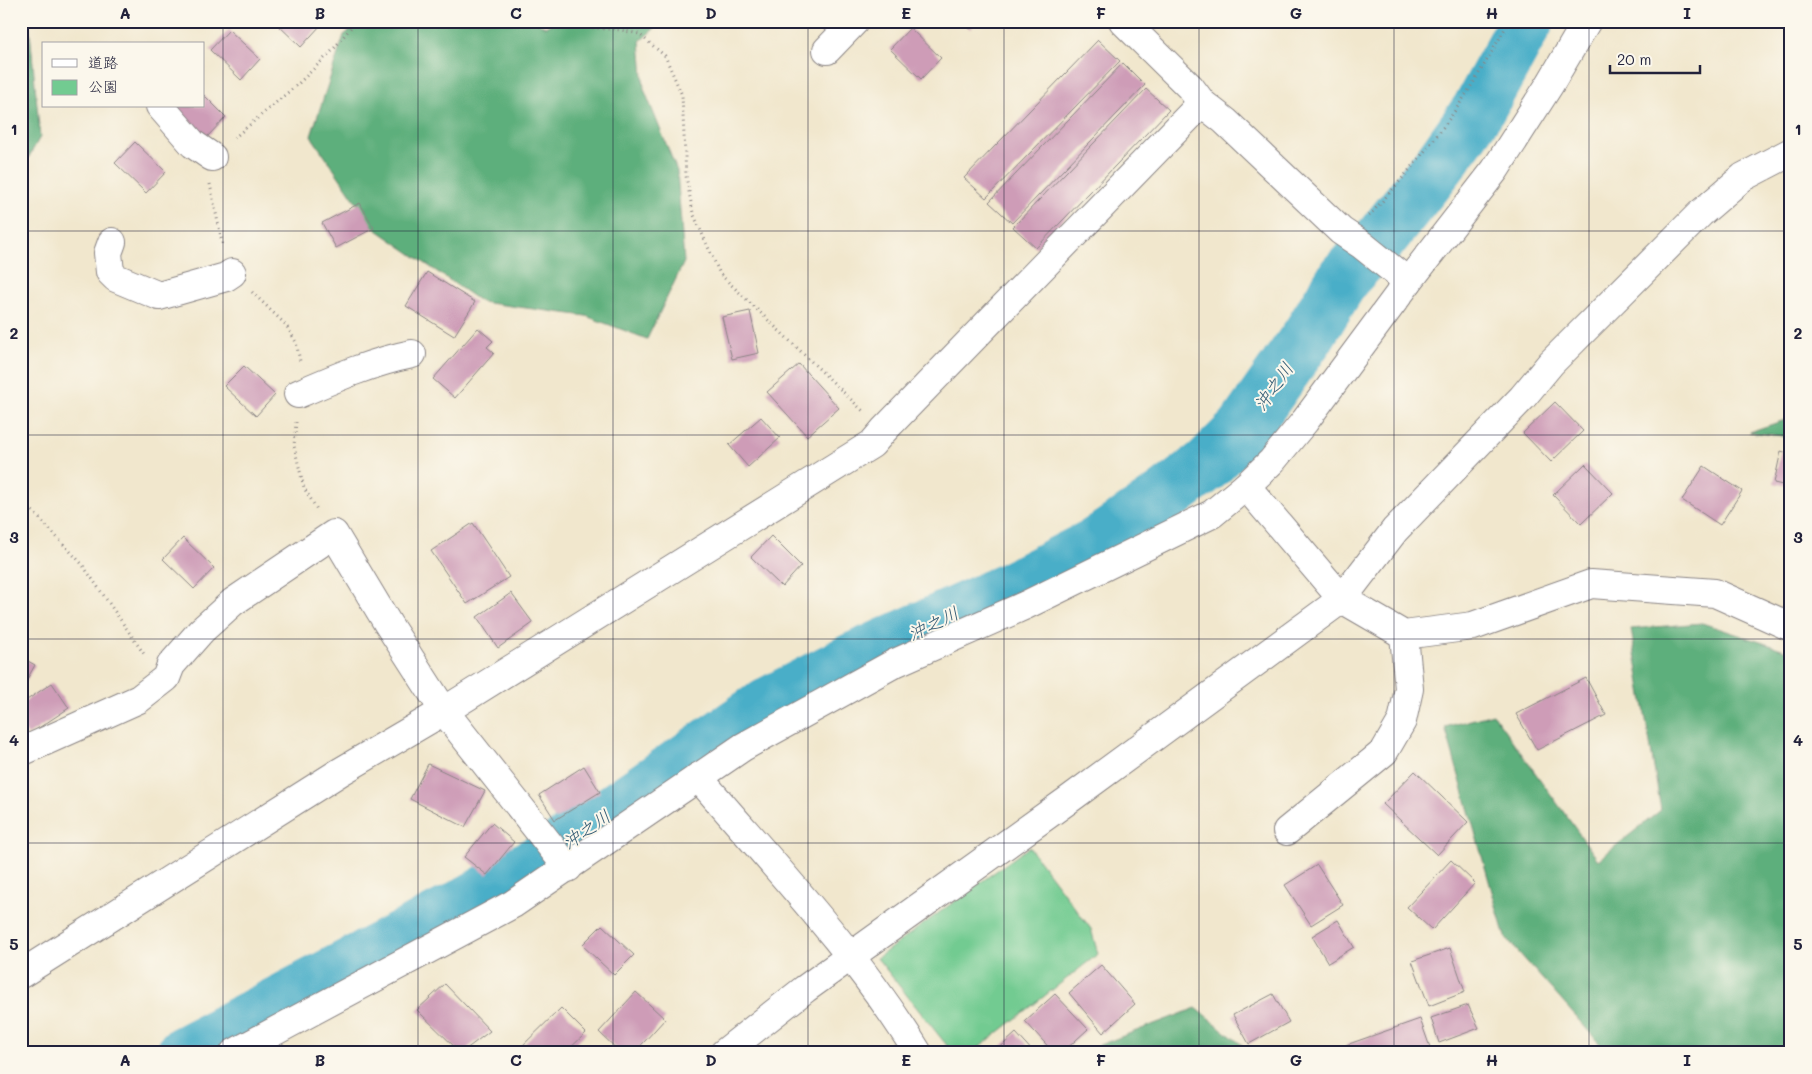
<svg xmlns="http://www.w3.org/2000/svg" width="1812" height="1074" font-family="Mali,'Klee One',sans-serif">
	<rect width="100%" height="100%" fill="#fbf7ec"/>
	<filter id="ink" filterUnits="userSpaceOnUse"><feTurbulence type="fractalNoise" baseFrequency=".02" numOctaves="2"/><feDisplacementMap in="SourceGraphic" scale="10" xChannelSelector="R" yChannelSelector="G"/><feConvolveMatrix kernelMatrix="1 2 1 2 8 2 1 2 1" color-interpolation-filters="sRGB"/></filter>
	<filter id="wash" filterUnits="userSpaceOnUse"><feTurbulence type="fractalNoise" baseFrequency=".0096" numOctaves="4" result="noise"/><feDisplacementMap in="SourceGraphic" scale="20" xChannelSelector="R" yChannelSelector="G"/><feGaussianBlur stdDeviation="1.12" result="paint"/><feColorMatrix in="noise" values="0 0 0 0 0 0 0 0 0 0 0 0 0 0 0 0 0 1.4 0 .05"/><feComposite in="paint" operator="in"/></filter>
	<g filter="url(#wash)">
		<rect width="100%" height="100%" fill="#f1e7cd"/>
		<path fill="#72cb91" stroke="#4a7666" d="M1029,847l62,82 7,25 -126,99h-19l-76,-95z"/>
		<g fill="#5daf7b" stroke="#40685b">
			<path d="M21,21h8l11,116 -19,34z"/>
			<path d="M363,21h173l9,6 11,-6h107l-23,20 4,48 33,82 7,91 -37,77 -61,-23 -105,-14 -107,-74 -63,-92 33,-101z"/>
			<path d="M1791,418v19l-42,-5z"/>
			<path d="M1702,623l89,29v401h-183l-103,-116 -60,-210 48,-13 105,146 63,-50 -30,-181z"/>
			<path d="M1196,1008l56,45h-160l5,-7z"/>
		</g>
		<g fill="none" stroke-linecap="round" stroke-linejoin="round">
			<path stroke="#49aec8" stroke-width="54" d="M183,1053l272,-143 90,-52 221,-153 90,-47 155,-70 85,-44 69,-47 42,-32 36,-36 65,-93 36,-59 37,-39 58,-73 39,-55 49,-89"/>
		</g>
		<g id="blocks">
			<g fill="#ce9cb7">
				<path d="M274,21h42l4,5 -19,21z"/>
				<path d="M963,21h14l-7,8z"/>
				<path d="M910,28l31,30 -20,21 -31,-30z"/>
				<path d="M229,30l31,29 -19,21 -31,-30z"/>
				<path d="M1098,40l22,21 -134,137 -22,-20z"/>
				<path d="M1123,63l22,22 -133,138 -23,-21z"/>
				<path d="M1146,89l23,21 -133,138 -23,-21z"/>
				<path d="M204,95l22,22 -20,21 -31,-30 2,-2h27z"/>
				<path d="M135,142l31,30 -20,21 -31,-30z"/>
				<path d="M360,203l14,25 -38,20 -14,-25z"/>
				<path d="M427,272l48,30 -21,34 -48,-30z"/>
				<path d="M750,311l9,42 -27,6 -10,-42z"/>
				<path d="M478,328l15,13 -6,6 7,6 -39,45 -22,-19z"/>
				<path d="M799,364l40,44 -32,28 -40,-44z"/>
				<path d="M244,366l31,29 -19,21 -32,-30z"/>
				<path d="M1555,402l28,29 -32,31 -28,-29z"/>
				<path d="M761,417l19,21 -32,29 -19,-22z"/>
				<path d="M1781,451l10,3v33l-17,-4z"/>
				<path d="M1585,464l28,29 -32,31 -28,-29z"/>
				<path d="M1704,466l38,25 -22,34 -38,-25z"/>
				<path d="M473,523l36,54 -42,27 -36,-53z"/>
				<path d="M771,536l30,30 -19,21 -31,-30z"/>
				<path d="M183,538l31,30 -20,21 -31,-30z"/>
				<path d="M511,593l22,30 -35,25 -21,-31z"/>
				<path d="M21,657l14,8 -14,25z"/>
				<path d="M1586,678l20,37 -69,35 -21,-36z"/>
				<path d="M52,683l17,25 -41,27 -7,-10v-21z"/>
				<path d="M428,764l57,27 -20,36 -55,-28z"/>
				<path d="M584,766l16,26 -45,28 -16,-25z"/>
				<path d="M1415,771l53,51 -31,33 -54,-51z"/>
				<path d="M492,823l22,19 -27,33 -23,-18z"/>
				<path d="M1451,860l24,23 -43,47 -25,-23z"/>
				<path d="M1317,865l26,40 -32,20 -26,-40z"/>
				<path d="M1338,920l16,27 -26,16 -16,-27z"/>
				<path d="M602,925l32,30 -20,20 -32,-30z"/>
				<path d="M1450,948l15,44 -36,14 -17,-45z"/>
				<path d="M1101,965l34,39 -32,29 -34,-40z"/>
				<path d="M445,984l45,47 -29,22 -44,-43z"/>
				<path d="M636,992l29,27 -31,34h-13l-22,-21z"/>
				<path d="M1055,994l33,35 -26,24h-8l-29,-32z"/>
				<path d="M1273,994l16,28 -40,22 -16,-29z"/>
				<path d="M1468,1005l11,23 -40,15 -8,-25z"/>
				<path d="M561,1008l25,25 -21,20h-50z"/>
				<path d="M1420,1019l12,34h-83l-3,-8z"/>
				<path d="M1016,1033l18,20h-40z"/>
			</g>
		</g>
	</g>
	<g filter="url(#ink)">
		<use href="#blocks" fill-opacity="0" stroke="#8a8484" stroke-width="1"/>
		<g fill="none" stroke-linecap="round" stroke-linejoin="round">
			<defs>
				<g id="minor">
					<path d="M1123,21l67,66 12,16 23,18 116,110 21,14 46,37"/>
					<path d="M827,50l28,-29"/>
					<path d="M160,106l33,38 19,13"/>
					<path d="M112,242l-4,11 2,19 6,6 43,18 67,-19 6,-4"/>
					<path d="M298,394c37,-16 74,-32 114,-40"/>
					<path d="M1246,486l96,113 62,36 69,-9 118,-42 124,9 76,34"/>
					<path d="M21,752l118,-53 27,-21 5,-13 30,-34 32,-29 101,-68 54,90 56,87 124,157"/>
					<path d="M698,777c76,89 159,176 220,276"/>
					<path d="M1287,831l97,-79 18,-31 7,-32 -5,-54"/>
					<path d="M21,974l319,-202 104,-61 428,-267 12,-14 318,-327"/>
					<path d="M234,1053l279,-149 230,-157 152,-84 131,-58 186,-91 34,-28 26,-25 33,-40 103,-139 87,-112 55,-86 37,-63"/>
					<path d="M724,1053l81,-64 266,-191 271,-199 53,-69 127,-132 29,-35 149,-149 43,-37 48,-25"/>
				</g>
			</defs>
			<use href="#minor" stroke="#8a8484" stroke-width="30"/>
			<g stroke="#8a8484" stroke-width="3" stroke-dasharray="1 4" stroke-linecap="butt">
				<path d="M503,21l118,9 18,4 26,22 17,39 4,81 7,37 27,61 143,137"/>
				<path d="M234,138l64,-54 34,-33 24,-30"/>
				<path d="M210,184l13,63"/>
				<path d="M1369,216c27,-30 54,-61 78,-94 23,-32 43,-66 62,-101"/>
				<path d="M252,292l34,33 10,17 4,19"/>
				<path d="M296,422l-2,24 10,42 14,23"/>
				<path d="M21,495l4,8 57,61 62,90"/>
			</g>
			<use href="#minor" stroke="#fff" stroke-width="28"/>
		</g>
	</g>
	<path fill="none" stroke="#22223b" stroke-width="1" stroke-opacity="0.55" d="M223,21v1032M418,21v1032M613,21v1032M808,21v1032M1004,21v1032M1199,21v1032M1394,21v1032M1589,21v1032M21,231h1770M21,435h1770M21,639h1770M21,843h1770"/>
	<g text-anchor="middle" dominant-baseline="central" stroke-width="4" stroke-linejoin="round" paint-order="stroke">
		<g font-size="18" font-style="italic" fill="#325a73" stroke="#fbf7ec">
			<text transform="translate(1273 386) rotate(-55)">沖之川</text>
			<text transform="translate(933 623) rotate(-26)">沖之川</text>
			<text transform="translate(586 829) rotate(-35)">沖之川</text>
		</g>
	</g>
	<rect width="1812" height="1074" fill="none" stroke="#fbf7ec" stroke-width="55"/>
	<rect x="42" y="42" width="162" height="65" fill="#fbf7ec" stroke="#a4a2a5"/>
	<rect x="52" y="59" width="25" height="8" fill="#ffffff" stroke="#a4a2a5"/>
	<text x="88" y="68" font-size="15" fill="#22223b">道路</text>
	<rect x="52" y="80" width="25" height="15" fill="#72cb91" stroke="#a4a2a5"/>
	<text x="88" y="92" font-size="15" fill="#22223b">公園</text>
	<path d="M1610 65v8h90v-8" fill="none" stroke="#22223b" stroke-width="2.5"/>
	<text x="1617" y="65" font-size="15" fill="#22223b" stroke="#fbf7ec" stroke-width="4" paint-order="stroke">20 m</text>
	<rect x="28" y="28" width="1756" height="1018" fill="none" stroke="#22223b" stroke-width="2"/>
	<g font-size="16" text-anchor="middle" font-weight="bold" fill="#22223b">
		<text x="125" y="19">A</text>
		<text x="320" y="19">B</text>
		<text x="516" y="19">C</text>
		<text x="711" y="19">D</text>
		<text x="906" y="19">E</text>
		<text x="1101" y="19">F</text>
		<text x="1296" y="19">G</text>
		<text x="1492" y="19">H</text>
		<text x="1687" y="19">I</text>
		<text x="14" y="135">1</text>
		<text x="1798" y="135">1</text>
		<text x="14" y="339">2</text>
		<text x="1798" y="339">2</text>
		<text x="14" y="543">3</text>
		<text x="1798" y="543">3</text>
		<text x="14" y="746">4</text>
		<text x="1798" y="746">4</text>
		<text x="14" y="950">5</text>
		<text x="1798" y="950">5</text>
		<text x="125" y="1066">A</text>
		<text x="320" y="1066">B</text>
		<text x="516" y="1066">C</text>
		<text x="711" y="1066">D</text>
		<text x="906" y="1066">E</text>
		<text x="1101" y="1066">F</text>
		<text x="1296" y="1066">G</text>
		<text x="1492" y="1066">H</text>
		<text x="1687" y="1066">I</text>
	</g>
</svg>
